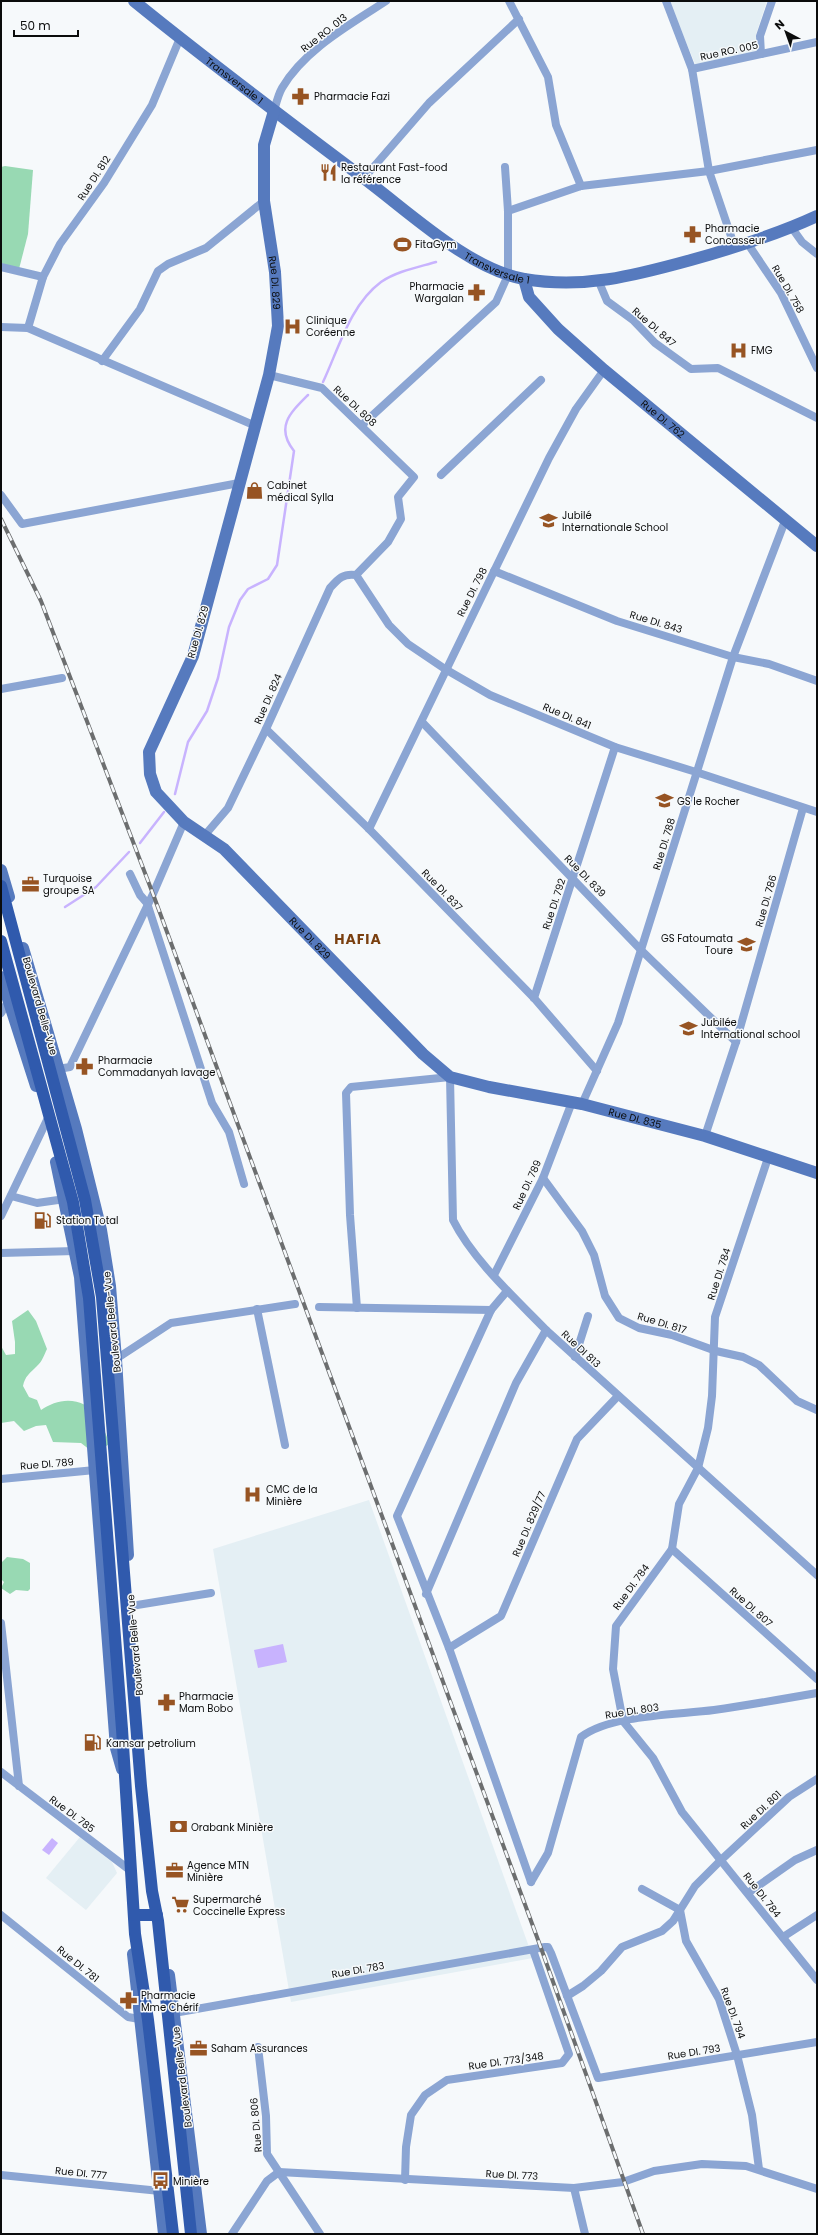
<svg xmlns="http://www.w3.org/2000/svg" width="818" height="2235" font-family="Poppins,sans-serif">
	<rect width="100%" height="100%" fill="#f6f9fb"/>
	<g fill="#e4eff4">
		<path d="M669,1h98l-11,33 3,20 -63,12z"/>
		<path d="M369,1500l164,458 -242,44 -78,-453z"/>
		<path d="M80,1837l32,25 5,11 -31,37 -40,-32z"/>
	</g>
	<g fill="#98d9b3">
		<path d="M5,166l28,4 -5,64 -9,35 -18,-6v-96z"/>
		<path d="M28,1310l8,11 11,28c-3,6 -5,13 -10,17 -7,7 -12,10 -14,20l6,11 8,3 4,10c13,-9 29,-13 44,-5 4,2 8,10 11,14 7,9 11,15 13,25l-11,8 -8,-2 -9,-7 -28,-1 -7,-17 -10,1 -12,5 -10,-10 -13,2v-77l5,9 9,-1v-12l-3,-21z"/>
		<path d="M7,1557l16,2 7,4v26l-2,2 -12,-1 -6,4 -9,-6 3,-6 -3,-3v-16z"/>
	</g>
	<g fill="#c8b3fe">
		<path d="M283,1644l4,18 -29,6 -4,-18z"/>
		<path d="M52,1838l6,5 -9,12 -7,-5z"/>
	</g>
	<g fill="none" stroke-linecap="round" stroke-linejoin="round">
		<g stroke="#c8b3fe" stroke-width="2.5">
			<path d="M323,382c16,-34 27,-77 58,-100 16,-11 38,-15 55,-20"/>
			<path d="M175,794l13,-52 19,-31 11,-33 11,-51 11,-27 8,-11 20,-10 9,-14 17,-114c-19,-24 -4,-38 14,-56"/>
			<path d="M140,843l24,-31"/>
			<path d="M65,907l31,-20 33,-35"/>
		</g>
		<g stroke="#8ba5d3" stroke-width="8">
			<path d="M509,1l39,76 8,48 25,61"/>
			<path d="M666,1l26,68 17,102 26,77"/>
			<path d="M761,54l-1,-18 12,-35"/>
			<path d="M692,69l125,-27"/>
			<path d="M274,111c2,-7 4,-16 8,-23 23,-39 68,-63 104,-87"/>
			<path d="M364,178l65,-75 90,-84"/>
			<path d="M508,211l73,-25 128,-15 108,-21"/>
			<path d="M792,228l10,14 15,12"/>
			<path d="M748,244l33,49 36,75"/>
			<path d="M1,267l42,10"/>
			<path d="M599,282l8,19 26,19 22,23 36,26 27,-1 99,50"/>
			<path d="M1,327l27,1 228,98"/>
			<path d="M28,328l15,-51 17,-33 44,-61 48,-78 28,-67"/>
			<path d="M102,361l38,-52 18,-38 10,-7 38,-16 58,-47"/>
			<path d="M269,375l53,13 92,89 -16,20 3,22 -13,23 -32,33"/>
			<path d="M362,425l134,-123 12,-27v-64l-3,-44"/>
			<path d="M441,475l100,-95"/>
			<path d="M1,495l21,29 217,-41"/>
			<path d="M494,571l123,50 116,36 36,7 48,17"/>
			<path d="M1,689l61,-11"/>
			<path d="M422,722l220,229 94,91"/>
			<path d="M266,729l103,100 165,169 63,73"/>
			<path d="M369,829l180,-371 27,-49 28,-39"/>
			<path d="M205,835l23,-27 38,-79 64,-141c8,-9 13,-15 26,-13l33,50 19,19 37,25 45,26 125,52 81,25 121,40"/>
			<path d="M130,874l10,21 7,8 65,200 17,29 15,52"/>
			<path d="M534,998l81,-251"/>
			<path d="M1,1013l7,-11"/>
			<path d="M58,1069l12,-2 83,-173 31,-72"/>
			<path d="M582,1104l36,-81 115,-366 52,-136"/>
			<path d="M705,1136l31,-94 67,-234"/>
			<path d="M768,1158l-53,159 -3,79 -4,32 -10,40 -19,36 -7,45 -56,77 -3,43 10,52 30,37 29,54 135,168"/>
			<path d="M543,1178l39,53 12,24 11,41 14,22 20,10 33,7 44,16 27,6 16,8 38,36 20,9"/>
			<path d="M11,1196l26,7 28,-4"/>
			<path d="M1,1216l46,-96"/>
			<path d="M1,1253l74,-2"/>
			<path d="M494,1275l49,-97 29,-76"/>
			<path d="M507,1291l-16,19 -94,206 52,132 82,234"/>
			<path d="M319,1307l172,3"/>
			<path d="M357,1308l-7,-93 -4,-122 5,-6 99,-10 3,143c20,40 62,78 93,110l271,245"/>
			<path d="M257,1309l28,136"/>
			<path d="M575,1357l13,-41"/>
			<path d="M116,1359l55,-36 124,-19"/>
			<path d="M1,1479l94,-9"/>
			<path d="M672,1549l145,130"/>
			<path d="M426,1594l90,-211 30,-53"/>
			<path d="M131,1606l80,-13"/>
			<path d="M1,1623l18,163"/>
			<path d="M449,1648l52,-32 76,-177 41,-43"/>
			<path d="M1,1772l130,99"/>
			<path d="M531,1882l17,-29 33,-116c31,-23 95,-22 133,-27 35,-5 69,-11 103,-17"/>
			<path d="M748,1893l47,-33 22,-10"/>
			<path d="M1,1915l127,102 17,3"/>
			<path d="M783,1937l34,-22"/>
			<path d="M567,1996l16,-10 18,-15 21,-24 40,-16 11,-10 7,-11 -38,-21"/>
			<path d="M174,2013l371,-66h3l3,6 47,125 219,-36"/>
			<path d="M258,2047l8,69 1,38 53,80"/>
			<path d="M759,2169l-7,-54 -15,-60 -18,-56 -33,-58 -6,-31 15,-24 26,-26 68,-63 28,-18"/>
			<path d="M1,2175l159,16"/>
			<path d="M405,2180l1,-33 5,-32 14,-20 22,-15 115,-17 7,-9 -36,-104"/>
			<path d="M574,2188l11,46"/>
			<path d="M232,2234l35,-53 12,-9 295,16 49,-6 31,-11 48,-7 44,2 71,23"/>
		</g>
		<g stroke="#567abe" stroke-width="12">
			<path id="s1" d="M134,1c75,61 151,118 228,176 45,33 106,92 162,102 60,10 109,-3 167,-19 43,-12 85,-25 126,-44"/>
			<path id="s2" d="M274,111l-10,34v56l11,71 3,54 -9,49 -76,281 -44,96 1,22 6,18 28,30 40,27 199,205 27,23 39,10 93,17 123,32 112,37"/>
			<path id="s3" d="M524,279l5,18 29,32 46,41 213,176"/>
			<path d="M1,870l8,27"/>
			<path d="M23,948l53,181 25,101 9,56 6,73 12,196"/>
			<path d="M1,977l35,109"/>
			<path d="M56,1162l24,115 36,471 6,21"/>
			<path d="M133,1954l31,280"/>
			<path d="M169,1975l32,259"/>
		</g>
		<g stroke="#305aad" stroke-width="12">
			<path d="M1,886l84,314 17,97 39,489 11,105 6,30 33,313"/>
			<path d="M1,941l72,261 16,96 33,431 13,205 13,86 25,214"/>
			<path d="M134,1915h23"/>
		</g>
		<defs>
			<path id="rail" d="M1,519l40,82 112,293 388,1054 102,286"/>
		</defs>
		<use href="#rail" stroke="#6c6e6f" stroke-width="4"/>
		<use href="#rail" stroke="#f6f9fb" stroke-width="2.5" stroke-dasharray="8" stroke-linecap="butt"/>
	</g>
	<defs>
		<symbol id="pharmacy-bare" viewBox="-9 -9 18 18"><path d="M-2-6h4v4h4v4h-4v4h-4v-4h-4v-4h4Z" fill="#975423" stroke="#f6f9fb" stroke-width="2.5" paint-order="stroke"/></symbol>
		<symbol id="restaurant-bare" viewBox="-9 -9 18 18"><path d="M-5-6h1v4h1v-4h1v4h1v-4h1v5L-1.5 .5V6h-2V.5L-5-1ZM5-6V6H3V1.5H1.5Q1.5-4 5-6Z" fill="#975423" stroke="#f6f9fb" stroke-width="2.5" paint-order="stroke"/></symbol>
		<symbol id="stadium-bare" viewBox="-9 -9 18 18"><path d="M0-5a6.5 5 0 1 0 0 10a6.5 5 0 1 0 0-10ZM-3.5-1.8h7v3.6h-7Z" fill="#975423" stroke="#f6f9fb" stroke-width="2.5" paint-order="stroke"/></symbol>
		<symbol id="hospital-bare" viewBox="-9 -9 18 18"><path d="M-5-5h3v3.5h4V-5h3V5h-3V1.5h-4V5h-3Z" fill="#975423" stroke="#f6f9fb" stroke-width="2.5" paint-order="stroke"/></symbol>
		<symbol id="shop-bare" viewBox="-9 -9 18 18"><path d="M-5-2.5h2.3a2.7 3.5 0 0 1 5.4 0H5L5.5 6h-11ZM-1.5-2.5h3a1.5 2.3 0 0 0-3 0Z" fill="#975423" stroke="#f6f9fb" stroke-width="2.5" paint-order="stroke"/></symbol>
		<symbol id="school-bare" viewBox="-9 -9 18 18"><path d="M0-5L7-2L0 1L-7-2ZM-4 1L0 2.5L4 1V4Q0 6-4 4Z" fill="#975423" stroke="#f6f9fb" stroke-width="2.5" paint-order="stroke"/></symbol>
		<symbol id="office-bare" viewBox="-9 -9 18 18"><path d="M-6-3h4V-5.5h4V-3h4V5H-6ZM-1-4.5V-3h2v-1.5ZM-6 0V1H6V0Z" fill="#975423" stroke="#f6f9fb" stroke-width="2.5" paint-order="stroke"/></symbol>
		<symbol id="fuel-bare" viewBox="-9 -9 18 18"><path d="M-5.5-6h7V0h2V4h1.3V-2.5L3-4.5l.8-.8L6-3V5H2.5V1h-1V6h-7ZM-4.2-4.7v3.2H.2V-4.7Z" fill="#975423" stroke="#f6f9fb" stroke-width="2.5" paint-order="stroke"/></symbol>
		<symbol id="bank-bare" viewBox="-9 -9 18 18"><path d="M-6-4H6V4H-6ZM0-2.3a2.3 2.3 0 1 0 0 4.6a2.3 2.3 0 1 0 0-4.6Z" fill="#975423" stroke="#f6f9fb" stroke-width="2.5" paint-order="stroke"/></symbol>
		<symbol id="supermarket-bare" viewBox="-9 -9 18 18"><path d="M-6-5.5h2.5l.6 2H6L4.5 2H-2.5L-4.4-4H-6ZM-1.5 3.2a1.3 1.3 0 1 0 .1 0ZM3 3.2a1.3 1.3 0 1 0 .1 0Z" fill="#975423" stroke="#f6f9fb" stroke-width="2.5" paint-order="stroke"/></symbol>
		<symbol id="bus-bare" viewBox="-9 -9 18 18"><path d="M-5-6H5V4H4V6H2V4H-2V6H-4V4H-5ZM-3.5-4V0h7V-4ZM-3.5 1.2v1.5H-2V1.2ZM2 1.2v1.5H3.5V1.2Z" fill="#975423" stroke="#f6f9fb" stroke-width="2.5" paint-order="stroke"/></symbol>
	</defs>
	<g fill-rule="evenodd">
		<use href="#pharmacy-bare" x="288" y="84" width="25" height="25"/>
		<use href="#restaurant-bare" x="316" y="160" width="25" height="25"/>
		<use href="#pharmacy-bare" x="680" y="222" width="25" height="25"/>
		<use href="#stadium-bare" x="390" y="232" width="25" height="25"/>
		<use href="#pharmacy-bare" x="464" y="280" width="25" height="25"/>
		<use href="#hospital-bare" x="280" y="314" width="25" height="25"/>
		<use href="#hospital-bare" x="726" y="338" width="25" height="25"/>
		<use href="#shop-bare" x="242" y="478" width="25" height="25"/>
		<use href="#school-bare" x="536" y="508" width="25" height="25"/>
		<use href="#school-bare" x="652" y="788" width="25" height="25"/>
		<use href="#office-bare" x="18" y="872" width="25" height="25"/>
		<use href="#school-bare" x="734" y="932" width="25" height="25"/>
		<use href="#school-bare" x="676" y="1016" width="25" height="25"/>
		<use href="#pharmacy-bare" x="72" y="1054" width="25" height="25"/>
		<use href="#fuel-bare" x="30" y="1208" width="25" height="25"/>
		<use href="#hospital-bare" x="240" y="1482" width="25" height="25"/>
		<use href="#pharmacy-bare" x="154" y="1690" width="25" height="25"/>
		<use href="#fuel-bare" x="80" y="1730" width="25" height="25"/>
		<use href="#bank-bare" x="166" y="1814" width="25" height="25"/>
		<use href="#office-bare" x="162" y="1858" width="25" height="25"/>
		<use href="#supermarket-bare" x="168" y="1892" width="25" height="25"/>
		<use href="#pharmacy-bare" x="116" y="1988" width="25" height="25"/>
		<use href="#office-bare" x="186" y="2036" width="25" height="25"/>
		<use href="#bus-bare" x="148" y="2168" width="25" height="25"/>
	</g>
	<g text-anchor="middle" dominant-baseline="central" stroke-width="3" stroke-linejoin="round" paint-order="stroke">
		<g font-size="10" fill="#0b0c0c" stroke="#f6f9fb">
			<text transform="translate(324 33) rotate(-38)">Rue RO. 013</text>
			<text transform="translate(729 51) rotate(-12)">Rue RO. 005</text>
			<text stroke="none"><textPath href="#s1" startOffset="128">Transversale 1</textPath></text>
			<text transform="translate(94 178) rotate(-57)">Rue DI. 812</text>
			<text stroke="none"><textPath href="#s1" startOffset="452">Transversale 1</textPath></text>
			<text stroke="none"><textPath href="#s2" startOffset="174">Rue DI. 829</textPath></text>
			<text transform="translate(788 289) rotate(60)">Rue DI. 758</text>
			<text transform="translate(654 327) rotate(41)">Rue DI. 847</text>
			<text transform="translate(355 406) rotate(43)">Rue DI. 808</text>
			<text stroke="none"><textPath href="#s3" startOffset="200">Rue DI. 762</textPath></text>
			<text transform="translate(472 592) rotate(-63)">Rue DI. 798</text>
			<text transform="translate(656 622) rotate(17)">Rue DI. 843</text>
			<text transform="translate(198 632) rotate(-74)">Rue DI. 829</text>
			<text transform="translate(268 699) rotate(-66)">Rue DI. 824</text>
			<text transform="translate(567 716) rotate(23)">Rue DI. 841</text>
			<text transform="translate(664 844) rotate(-73)">Rue DI. 788</text>
			<text transform="translate(585 876) rotate(46)">Rue DI. 839</text>
			<text transform="translate(442 890) rotate(46)">Rue DI. 837</text>
			<text transform="translate(766 901) rotate(-74)">Rue DI. 786</text>
			<text transform="translate(554 904) rotate(-72)">Rue DI. 792</text>
			<text stroke="none"><textPath href="#s2" startOffset="918">Rue DI. 829</textPath></text>
			<text transform="translate(40 1006) rotate(74)">Boulevard Belle-Vue</text>
			<text stroke="none"><textPath href="#s2" startOffset="1305">Rue DI. 835</textPath></text>
			<text transform="translate(527 1185) rotate(-65)">Rue DI. 789</text>
			<text transform="translate(719 1274) rotate(-72)">Rue DI. 784</text>
			<text transform="translate(112 1322) rotate(-96)">Boulevard Belle-Vue</text>
			<text transform="translate(662 1323) rotate(17)">Rue DI. 817</text>
			<text transform="translate(581 1349) rotate(43)">Rue DI 813</text>
			<text transform="translate(47 1464) rotate(-5)">Rue DI. 789</text>
			<text transform="translate(529 1524) rotate(-67)">Rue DI. 829/77</text>
			<text transform="translate(631 1587) rotate(-54)">Rue DI. 784</text>
			<text transform="translate(751 1607) rotate(42)">Rue DI. 807</text>
			<text transform="translate(135 1645) rotate(-95)">Boulevard Belle-Vue</text>
			<text transform="translate(632 1711) rotate(-9)">Rue DI. 803</text>
			<text transform="translate(761 1810) rotate(-43)">Rue DI. 801</text>
			<text transform="translate(72 1814) rotate(37)">Rue DI. 785</text>
			<text transform="translate(762 1895) rotate(52)">Rue DI. 784</text>
			<text transform="translate(78 1964) rotate(39)">Rue DI. 781</text>
			<text transform="translate(358 1970) rotate(-10)">Rue DI. 783</text>
			<text transform="translate(733 2013) rotate(70)">Rue DI. 794</text>
			<text transform="translate(694 2052) rotate(-9)">Rue DI. 793</text>
			<text transform="translate(506 2061) rotate(-8)">Rue DI. 773/348</text>
			<text transform="translate(182 2077) rotate(-97)">Boulevard Belle-Vue</text>
			<text transform="translate(256 2125) rotate(-95)">Rue DI. 806</text>
			<text transform="translate(81 2173) rotate(6)">Rue DI. 777</text>
			<text transform="translate(512 2175) rotate(3)">Rue DI. 773</text>
		</g>
		<g font-size="10" fill="#0b0c0c" stroke="#f6f9fb" text-anchor="start">
			<text x="314" y="96">Pharmacie Fazi</text>
			<text x="341" y="167">Restaurant Fast-food<tspan x="341" dy="12">la référence</tspan></text>
			<text x="705" y="228">Pharmacie<tspan x="705" dy="12">Concasseur</tspan></text>
			<text x="415" y="244">FitaGym</text>
			<text x="464" y="286" text-anchor="end">Pharmacie<tspan x="464" dy="12">Wargalan</tspan></text>
			<text x="306" y="320">Clinique<tspan x="306" dy="12">Coréenne</tspan></text>
			<text x="751" y="350">FMG</text>
			<text x="267" y="485">Cabinet<tspan x="267" dy="12">médical Sylla</tspan></text>
			<text x="562" y="515">Jubilé<tspan x="562" dy="12">Internationale School</tspan></text>
			<text x="677" y="801">GS le Rocher</text>
			<text x="43" y="878">Turquoise<tspan x="43" dy="12">groupe SA</tspan></text>
			<text x="733" y="938" text-anchor="end">GS Fatoumata<tspan x="733" dy="12">Toure</tspan></text>
			<text x="701" y="1022">Jubilée<tspan x="701" dy="12">International school</tspan></text>
			<text x="98" y="1060">Pharmacie<tspan x="98" dy="12">Commadanyah lavage</tspan></text>
			<text x="56" y="1220">Station Total</text>
			<text x="266" y="1489">CMC de la<tspan x="266" dy="12">Minière</tspan></text>
			<text x="179" y="1696">Pharmacie<tspan x="179" dy="12">Mam Bobo</tspan></text>
			<text x="106" y="1743">Kamsar petrolium</text>
			<text x="191" y="1827">Orabank Minière</text>
			<text x="187" y="1865">Agence MTN<tspan x="187" dy="12">Minière</tspan></text>
			<text x="193" y="1899">Supermarché<tspan x="193" dy="12">Coccinelle Express</tspan></text>
			<text x="141" y="1995">Pharmacie<tspan x="141" dy="12">Mme Chérif</tspan></text>
			<text x="211" y="2048">Saham Assurances</text>
			<text x="173" y="2181">Minière</text>
		</g>
		<g font-size="14" font-weight="bold" letter-spacing="1" fill="#7a3f0f" stroke="#f6f9fb">
			<text x="358" y="939">HAFIA</text>
		</g>
	</g>
	<rect width="818" height="2235" fill="none" stroke="#0b0c0c" stroke-width="4"/>
	<g transform="translate(786 32) rotate(319)" stroke="#f6f9fb" stroke-width="3" paint-order="stroke">
	<path d="M0-3L7 15L0 10L-7 15Z" fill="#0b0c0c"/>
	<text y="-6" font-size="11" font-weight="bold" text-anchor="middle" fill="#0b0c0c">N</text>
	</g>
	<path d="M14 30v6h64v-6" fill="none" stroke="#0b0c0c" stroke-width="2"/>
	<text x="20" y="30" font-size="12" fill="#0b0c0c" stroke="#f6f9fb" stroke-width="3" paint-order="stroke">50 m</text>
</svg>
